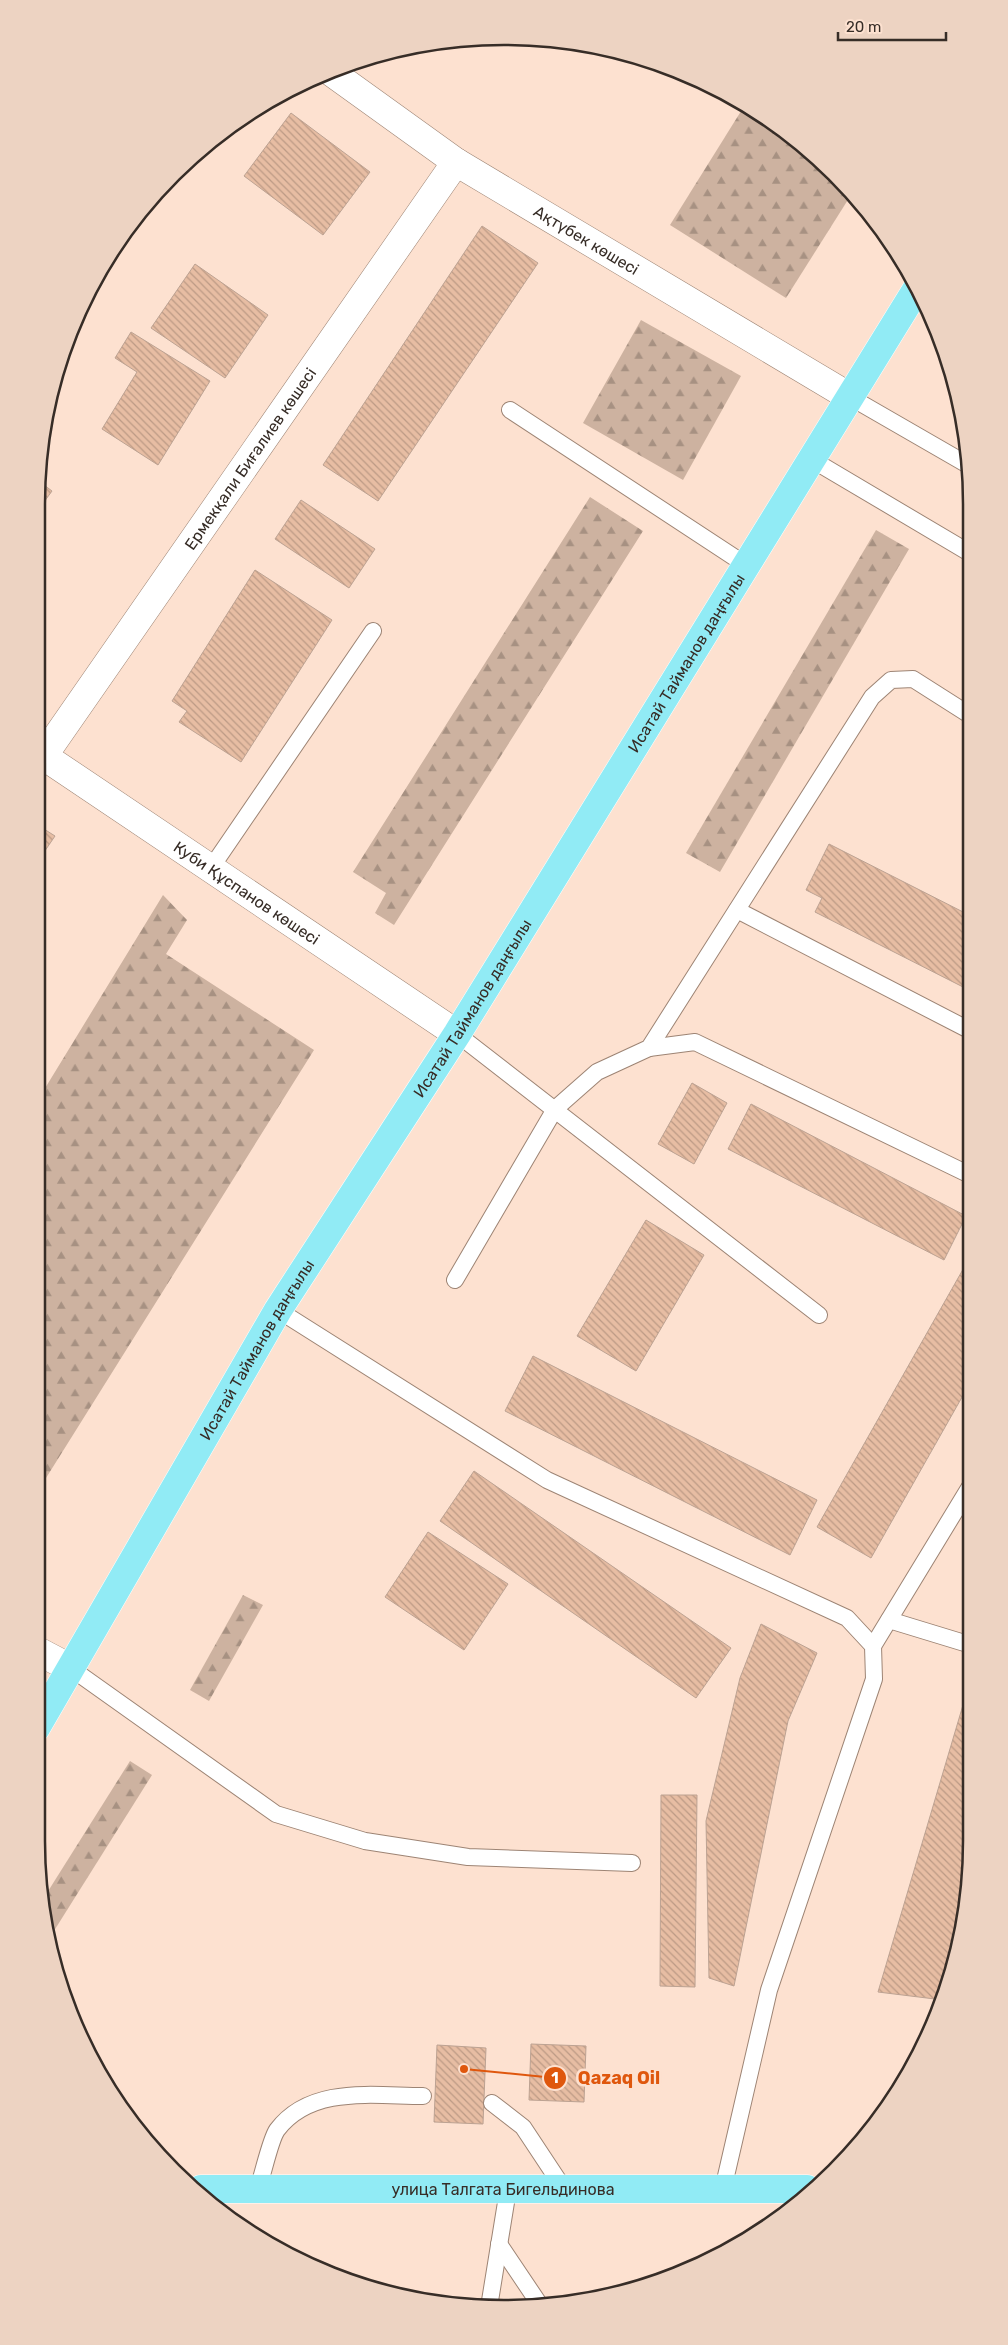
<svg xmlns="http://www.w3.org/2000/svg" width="1008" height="2345" font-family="Rubik,sans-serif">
	<defs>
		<pattern id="forest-firs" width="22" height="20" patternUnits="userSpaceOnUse" patternTransform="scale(1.25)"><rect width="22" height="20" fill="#cdb2a0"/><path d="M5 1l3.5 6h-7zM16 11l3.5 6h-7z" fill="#a79182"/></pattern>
		<pattern id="building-back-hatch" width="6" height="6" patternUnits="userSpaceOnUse" patternTransform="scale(1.25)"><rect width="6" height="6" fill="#e7bda3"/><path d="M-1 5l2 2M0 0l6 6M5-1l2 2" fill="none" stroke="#bc9a85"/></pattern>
	</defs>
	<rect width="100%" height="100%" fill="#fde1d0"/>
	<g fill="url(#forest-firs)">
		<path d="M743,108l46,25 62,62 -65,103 -116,-73z"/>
		<path d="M641,320l100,56 -58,104 -100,-57z"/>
		<path d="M590,497l53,34 -249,394 -19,-12 11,-20 -33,-21z"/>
		<path d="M876,530l33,19 -189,323 -34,-19z"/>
		<path d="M163,895l24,25 -21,34 148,96 -278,444v-391z"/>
		<path d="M243,1595l20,10 -54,96 -19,-11z"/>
		<path d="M130,1761l22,14 -100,159 -7,-38z"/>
	</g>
	<g fill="url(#building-back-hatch)" stroke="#bca292">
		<path d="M291,113l79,59 -47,63 -79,-59z"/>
		<path d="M482,226l56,37 -160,238 -55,-36z"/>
		<path d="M195,264l73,51 -43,63 -74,-50z"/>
		<path d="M131,332l79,49 -52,84 -56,-36 35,-57 -22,-14z"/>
		<path d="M40,482l12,9 -16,22v-9z"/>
		<path d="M301,500l74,49 -26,39 -74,-49z"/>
		<path d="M255,570l77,50 -91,142 -62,-40 8,-11 -15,-10z"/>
		<path d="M36,824l19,12 -19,28z"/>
		<path d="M829,844l140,71v75l-154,-78 7,-14 -16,-8z"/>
		<path d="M692,1083l35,20 -33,61 -36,-20z"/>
		<path d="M751,1104l215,112 -22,44 -216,-111z"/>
		<path d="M646,1220l58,35 -68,116 -59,-35z"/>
		<path d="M970,1257v126l-99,175 -54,-31z"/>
		<path d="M533,1356l284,144 -27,55 -285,-144z"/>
		<path d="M474,1471l257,177 -35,50 -256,-177z"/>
		<path d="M428,1532l80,52 -44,66 -79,-53z"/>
		<path d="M761,1624l56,29 -29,68 -54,265 -25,-8 -3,-157 34,-143z"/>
		<path d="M971,1678l1,163 -25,151 -4,8 -65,-8z"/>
		<path d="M661,1795h36l-2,192 -35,-1z"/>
		<path d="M531,2044l55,2 -2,56 -55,-2z"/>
		<path d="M437,2045l49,3 -3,76 -49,-2z"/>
	</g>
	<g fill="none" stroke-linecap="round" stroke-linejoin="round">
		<defs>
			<g id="lane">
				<path d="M850,397l118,68"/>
				<path d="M510,410l236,155"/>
				<path d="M811,459l157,93"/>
				<path d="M211,868l162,-237"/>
				<path d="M737,910l232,120"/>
				<path d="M457,1034l362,281"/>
				<path d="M649,1048l46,-6 275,133"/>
				<path d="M455,1280l100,-171 42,-37 52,-24 223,-351 19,-17 22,-1 55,35"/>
				<path d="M278,1310l269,170 300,138 26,28 1,33 -105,311 -46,199"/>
				<path d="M889,1620l82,25"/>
				<path d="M873,1646l98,-161"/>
				<path d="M72,1669l204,145 89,27 103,16 164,6"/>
				<path d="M492,2103l31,24 41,62"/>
				<path d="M258,2188c5,-13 12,-48 19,-58 34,-45 97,-34 146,-34"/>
				<path d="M499,2244l41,61"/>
				<path d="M489,2307l19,-117"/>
			</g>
			<g id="street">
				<path id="s1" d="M331,72l125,90 394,235"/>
				<path id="s2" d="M36,751l421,283"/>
				<path id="s3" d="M44,755l412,-593"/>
				<path d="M36,1650l36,19"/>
			</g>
			<g id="primary">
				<path id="s4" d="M36,1728l242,-418 179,-276 459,-744"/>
				<path id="s5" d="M201,2189h606"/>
			</g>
		</defs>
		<use href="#lane" stroke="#9d8474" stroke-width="18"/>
		<use href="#street" stroke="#9d8474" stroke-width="29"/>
		<use href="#primary" stroke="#fff" stroke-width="29"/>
		<use href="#lane" stroke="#fff" stroke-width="16"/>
		<use href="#street" stroke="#fff" stroke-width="28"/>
		<use href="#primary" stroke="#91ebf5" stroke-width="28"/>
	</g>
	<g text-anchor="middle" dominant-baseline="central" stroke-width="5" stroke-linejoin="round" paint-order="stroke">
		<g font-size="16" fill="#372d27" stroke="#fde1d0">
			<text stroke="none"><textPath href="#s1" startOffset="306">Ақтүбек көшесi</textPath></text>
			<text stroke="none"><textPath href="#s3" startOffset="361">Ермекқали Биғалиев көшесі</textPath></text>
			<text stroke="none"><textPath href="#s4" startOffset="1248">Исатай Тайманов даңғылы</textPath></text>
			<text stroke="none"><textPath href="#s2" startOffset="254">Куби Құспанов көшесi</textPath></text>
			<text stroke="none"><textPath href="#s4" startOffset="842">Исатай Тайманов даңғылы</textPath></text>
			<text stroke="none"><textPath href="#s4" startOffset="438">Исатай Тайманов даңғылы</textPath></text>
			<text stroke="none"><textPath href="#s5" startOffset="302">улица Талгата Бигельдинова</textPath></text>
		</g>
	</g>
	<path d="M0 0H1008V2345H0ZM504 45H504A459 459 0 0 1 963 504V1841A459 459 0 0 1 504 2300H504A459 459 0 0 1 45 1841V504A459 459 0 0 1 504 45Z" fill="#edd3c2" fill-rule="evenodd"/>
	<path fill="none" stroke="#372d27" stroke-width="2.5" d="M504 45H504A459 459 0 0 1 963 504V1841A459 459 0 0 1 504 2300H504A459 459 0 0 1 45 1841V504A459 459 0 0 1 504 45Z"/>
	<path fill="none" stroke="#df570d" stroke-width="2" d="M464 2069L555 2078"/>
	<g fill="#df570d" stroke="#fde1d0" stroke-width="2">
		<circle cx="464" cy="2069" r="5"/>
		<circle cx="555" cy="2078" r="12"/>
	</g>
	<g font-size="15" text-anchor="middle" font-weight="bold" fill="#fff">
		<text x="555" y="2083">1</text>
	</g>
	<g font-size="18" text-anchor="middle" font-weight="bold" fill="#df570d" stroke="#fde1d0" stroke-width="5" stroke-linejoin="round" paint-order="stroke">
		<text x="619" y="2084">Qazaq Oil</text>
	</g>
	<path d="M838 32v8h108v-8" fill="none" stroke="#372d27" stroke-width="2.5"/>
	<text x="846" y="32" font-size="15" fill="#372d27" stroke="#fde1d0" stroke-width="4" paint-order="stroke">20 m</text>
</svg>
